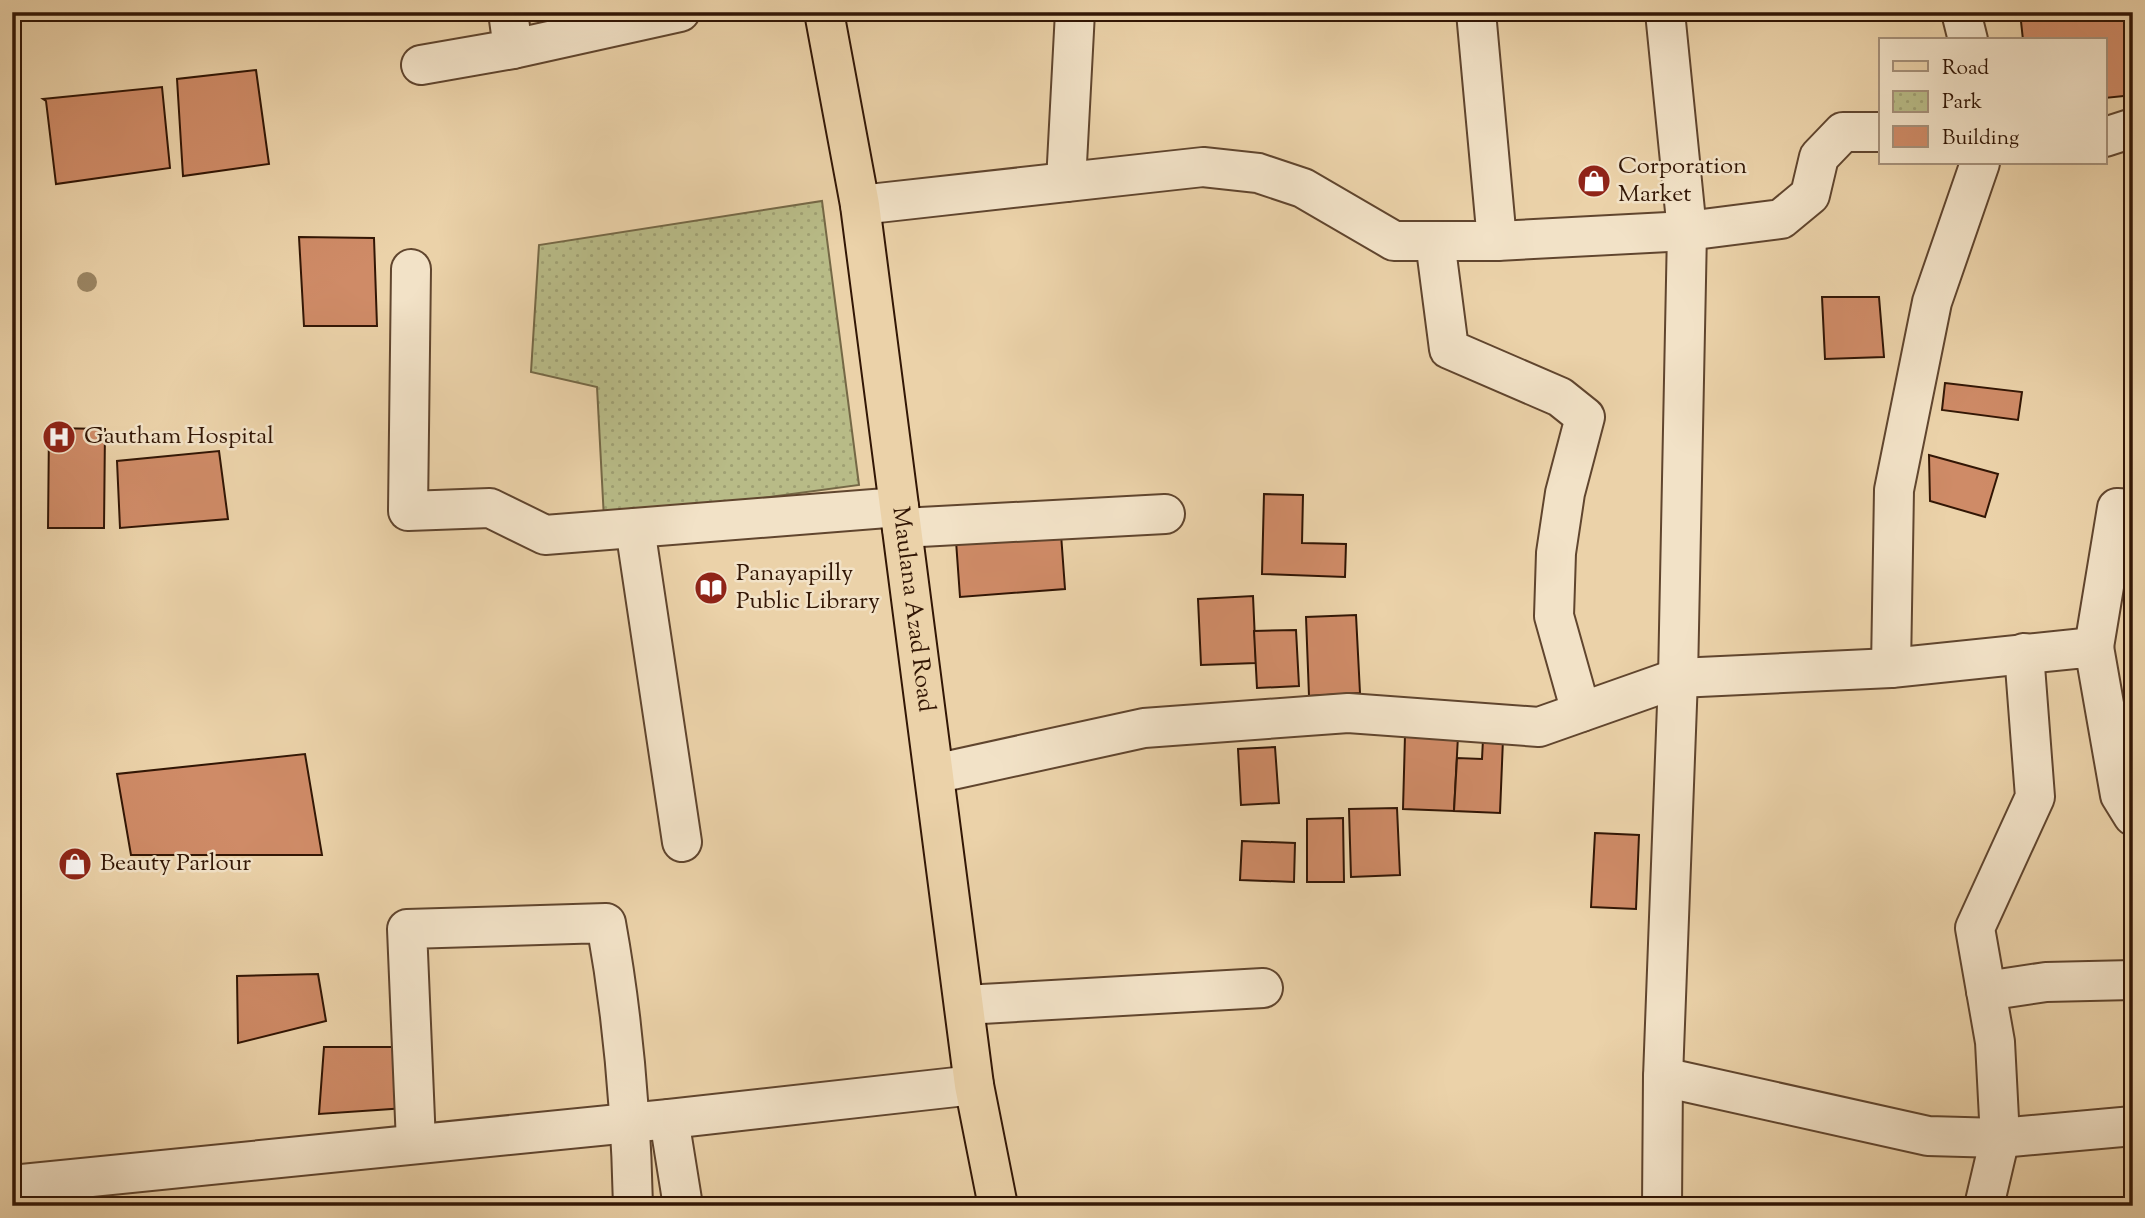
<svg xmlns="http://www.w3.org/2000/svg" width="2145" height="1218" font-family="'Sorts Mill Goudy',serif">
	<defs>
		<pattern id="park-dots" width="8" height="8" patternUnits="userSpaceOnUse" patternTransform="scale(1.75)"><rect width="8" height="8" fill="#b8bb87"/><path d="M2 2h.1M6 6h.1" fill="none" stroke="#9fa073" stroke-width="1.8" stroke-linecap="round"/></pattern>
	</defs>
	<rect width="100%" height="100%" fill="#ebd2a9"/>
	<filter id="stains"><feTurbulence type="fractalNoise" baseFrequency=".00286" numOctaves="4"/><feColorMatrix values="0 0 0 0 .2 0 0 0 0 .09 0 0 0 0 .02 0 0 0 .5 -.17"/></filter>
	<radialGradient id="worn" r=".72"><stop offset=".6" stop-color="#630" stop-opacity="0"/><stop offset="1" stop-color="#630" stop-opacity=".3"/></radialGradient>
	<path fill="url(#park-dots)" stroke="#756846" stroke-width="2" d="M822,201l37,284 -255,34 -7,-132 -66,-15 8,-127z"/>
	<g fill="#cf8b67" stroke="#321605" stroke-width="2">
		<path d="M2020,12h113v83l-28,3v-58h-82z"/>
		<path d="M256,70l13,94 -86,12 -6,-97z"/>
		<path d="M162,87l8,81 -114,16 -10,-83 -3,-2z"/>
		<path d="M299,237l75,1 3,88h-73z"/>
		<path d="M1822,297h57l5,60 -59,2z"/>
		<path d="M1945,383l77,9 -4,28 -76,-10z"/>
		<path d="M49,428l56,1 -1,99h-56z"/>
		<path d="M219,451l9,68 -108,9 -3,-67z"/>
		<path d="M1929,455l69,19 -13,43 -55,-16z"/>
		<path d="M1264,494l39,1 -1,48 44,1 -1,33 -83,-3z"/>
		<path d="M1061,534l4,55 -105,8 -4,-56z"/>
		<path d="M1253,596l3,67 -55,2 -3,-66z"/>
		<path d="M1356,615l4,78 -51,3 -3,-79z"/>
		<path d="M1296,630l3,56 -42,2 -3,-57z"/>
		<path d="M1405,735l53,1 -4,75 -51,-2z"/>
		<path d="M1483,739h20l-3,74 -46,-2 3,-53 25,1z"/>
		<path d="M1275,747l4,56 -38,2 -3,-56z"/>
		<path d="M305,754l17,101h-191l-14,-81z"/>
		<path d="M1397,808l3,67 -49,2 -2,-68z"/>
		<path d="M1343,818l1,64h-37v-63z"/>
		<path d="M1595,833l44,2 -3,74 -45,-2z"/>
		<path d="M1242,841l53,2 -1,39 -54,-2z"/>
		<path d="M318,974l8,47 -88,22 -1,-67z"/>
		<path d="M324,1047h88l-6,61 -87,6z"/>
	</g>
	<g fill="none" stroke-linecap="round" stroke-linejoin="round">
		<defs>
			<g id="minor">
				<path d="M1476,12l21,229"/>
				<path d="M1961,12l7,28"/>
				<path d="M513,49l167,-37"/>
				<path d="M421,65l92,-16 -5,-37"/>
				<path d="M2105,137l28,-9"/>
				<path d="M1066,182l9,-170"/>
				<path d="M860,205l343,-38 55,6 45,15 91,53h103l190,-10 94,-12 29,-24 9,-38 24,-25h38"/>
				<path d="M1435,241l14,108 111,48 25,20 -20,76 -9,60 -2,63 27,96"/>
				<path d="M411,269l-3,242 82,-3 55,27 354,-28"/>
				<path d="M635,528l47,314"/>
				<path d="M902,528l263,-14"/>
				<path d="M2094,647l23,-139 16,1"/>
				<path d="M1891,668l3,-178 38,-188 48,-139"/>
				<path d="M934,774l210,-46 204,-15 191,14 139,-49 213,-10 203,-21 26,148 13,21"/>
				<path d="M1986,991l60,-9 87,-2"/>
				<path d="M964,1005l299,-17"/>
				<path d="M1663,1077l265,59 72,2 133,-12"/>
				<path d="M669,1119l14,87"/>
				<path d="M416,1143l-9,-214 199,-6c17,94 25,187 27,283"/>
				<path d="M12,1185l657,-66 305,-34"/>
				<path d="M1662,1206l1,-129 15,-399 9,-447 -22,-219"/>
				<path d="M1984,1206l16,-68 -5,-96 -20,-114 60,-131 -11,-144"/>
			</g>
			<g id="major">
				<path id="s1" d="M824,12l36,193 114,880 24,121"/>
			</g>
		</defs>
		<use href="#minor" stroke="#60452e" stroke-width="42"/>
		<use href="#major" stroke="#321605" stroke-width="42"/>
		<use href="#minor" stroke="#f2e2c7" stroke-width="38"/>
		<use href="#major" stroke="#ebd2a9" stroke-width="38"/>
	</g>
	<circle fill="#9b8664" cx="87" cy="282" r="10"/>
	<defs>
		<symbol id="shop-disc" viewBox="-11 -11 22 22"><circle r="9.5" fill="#8f2418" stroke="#f2e2c7"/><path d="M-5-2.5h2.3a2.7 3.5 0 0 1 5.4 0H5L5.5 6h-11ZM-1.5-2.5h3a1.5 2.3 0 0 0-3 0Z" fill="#fff"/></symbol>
		<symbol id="hospital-disc" viewBox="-11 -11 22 22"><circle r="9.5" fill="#8f2418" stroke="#f2e2c7"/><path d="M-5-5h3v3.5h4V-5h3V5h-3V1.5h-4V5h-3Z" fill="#fff"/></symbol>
		<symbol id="library-disc" viewBox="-11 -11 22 22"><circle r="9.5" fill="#8f2418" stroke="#f2e2c7"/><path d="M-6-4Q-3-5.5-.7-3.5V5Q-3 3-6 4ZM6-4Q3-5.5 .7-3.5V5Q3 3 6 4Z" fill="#fff"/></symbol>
	</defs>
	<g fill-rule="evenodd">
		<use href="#shop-disc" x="1575" y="162" width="38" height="38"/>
		<use href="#hospital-disc" x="40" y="418" width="38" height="38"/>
		<use href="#library-disc" x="692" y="569" width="38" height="38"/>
		<use href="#shop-disc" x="56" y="845" width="38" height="38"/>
	</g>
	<g text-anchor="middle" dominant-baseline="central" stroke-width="5" stroke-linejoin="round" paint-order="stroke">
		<g font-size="24" fill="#321605" stroke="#f2e2c7" text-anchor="start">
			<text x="1618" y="167">Corporation<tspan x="1618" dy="28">Market</tspan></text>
			<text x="84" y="437">Gautham Hospital</text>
			<text x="736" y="574">Panayapilly<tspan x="736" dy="28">Public Library</tspan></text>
			<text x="100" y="864">Beauty Parlour</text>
		</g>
		<g font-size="24" fill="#321605" stroke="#f2e2c7">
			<text stroke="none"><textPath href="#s1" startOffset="604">Maulana Azad Road</textPath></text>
		</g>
	</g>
	<rect width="2145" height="1218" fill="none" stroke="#ebd2a9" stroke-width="42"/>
	<rect x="14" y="14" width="2117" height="1190" fill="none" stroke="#321605" stroke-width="3.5"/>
	<rect x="21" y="21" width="2103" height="1176" fill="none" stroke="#321605" stroke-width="2"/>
	<rect x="1879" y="38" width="228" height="126" fill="#f2e2c7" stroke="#a59079" stroke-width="2"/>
	<rect x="1893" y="61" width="35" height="10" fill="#ebd2a9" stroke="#a59079" stroke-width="2"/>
	<text x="1942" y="74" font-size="21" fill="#321605">Road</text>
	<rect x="1893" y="91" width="35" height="21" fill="url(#park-dots)" stroke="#a59079" stroke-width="2"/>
	<text x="1942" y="108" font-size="21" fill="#321605">Park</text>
	<rect x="1893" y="126" width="35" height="21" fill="#cf8b67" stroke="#a59079" stroke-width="2"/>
	<text x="1942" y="144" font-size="21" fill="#321605">Building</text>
	<rect width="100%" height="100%" filter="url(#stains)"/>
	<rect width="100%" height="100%" fill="url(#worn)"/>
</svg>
